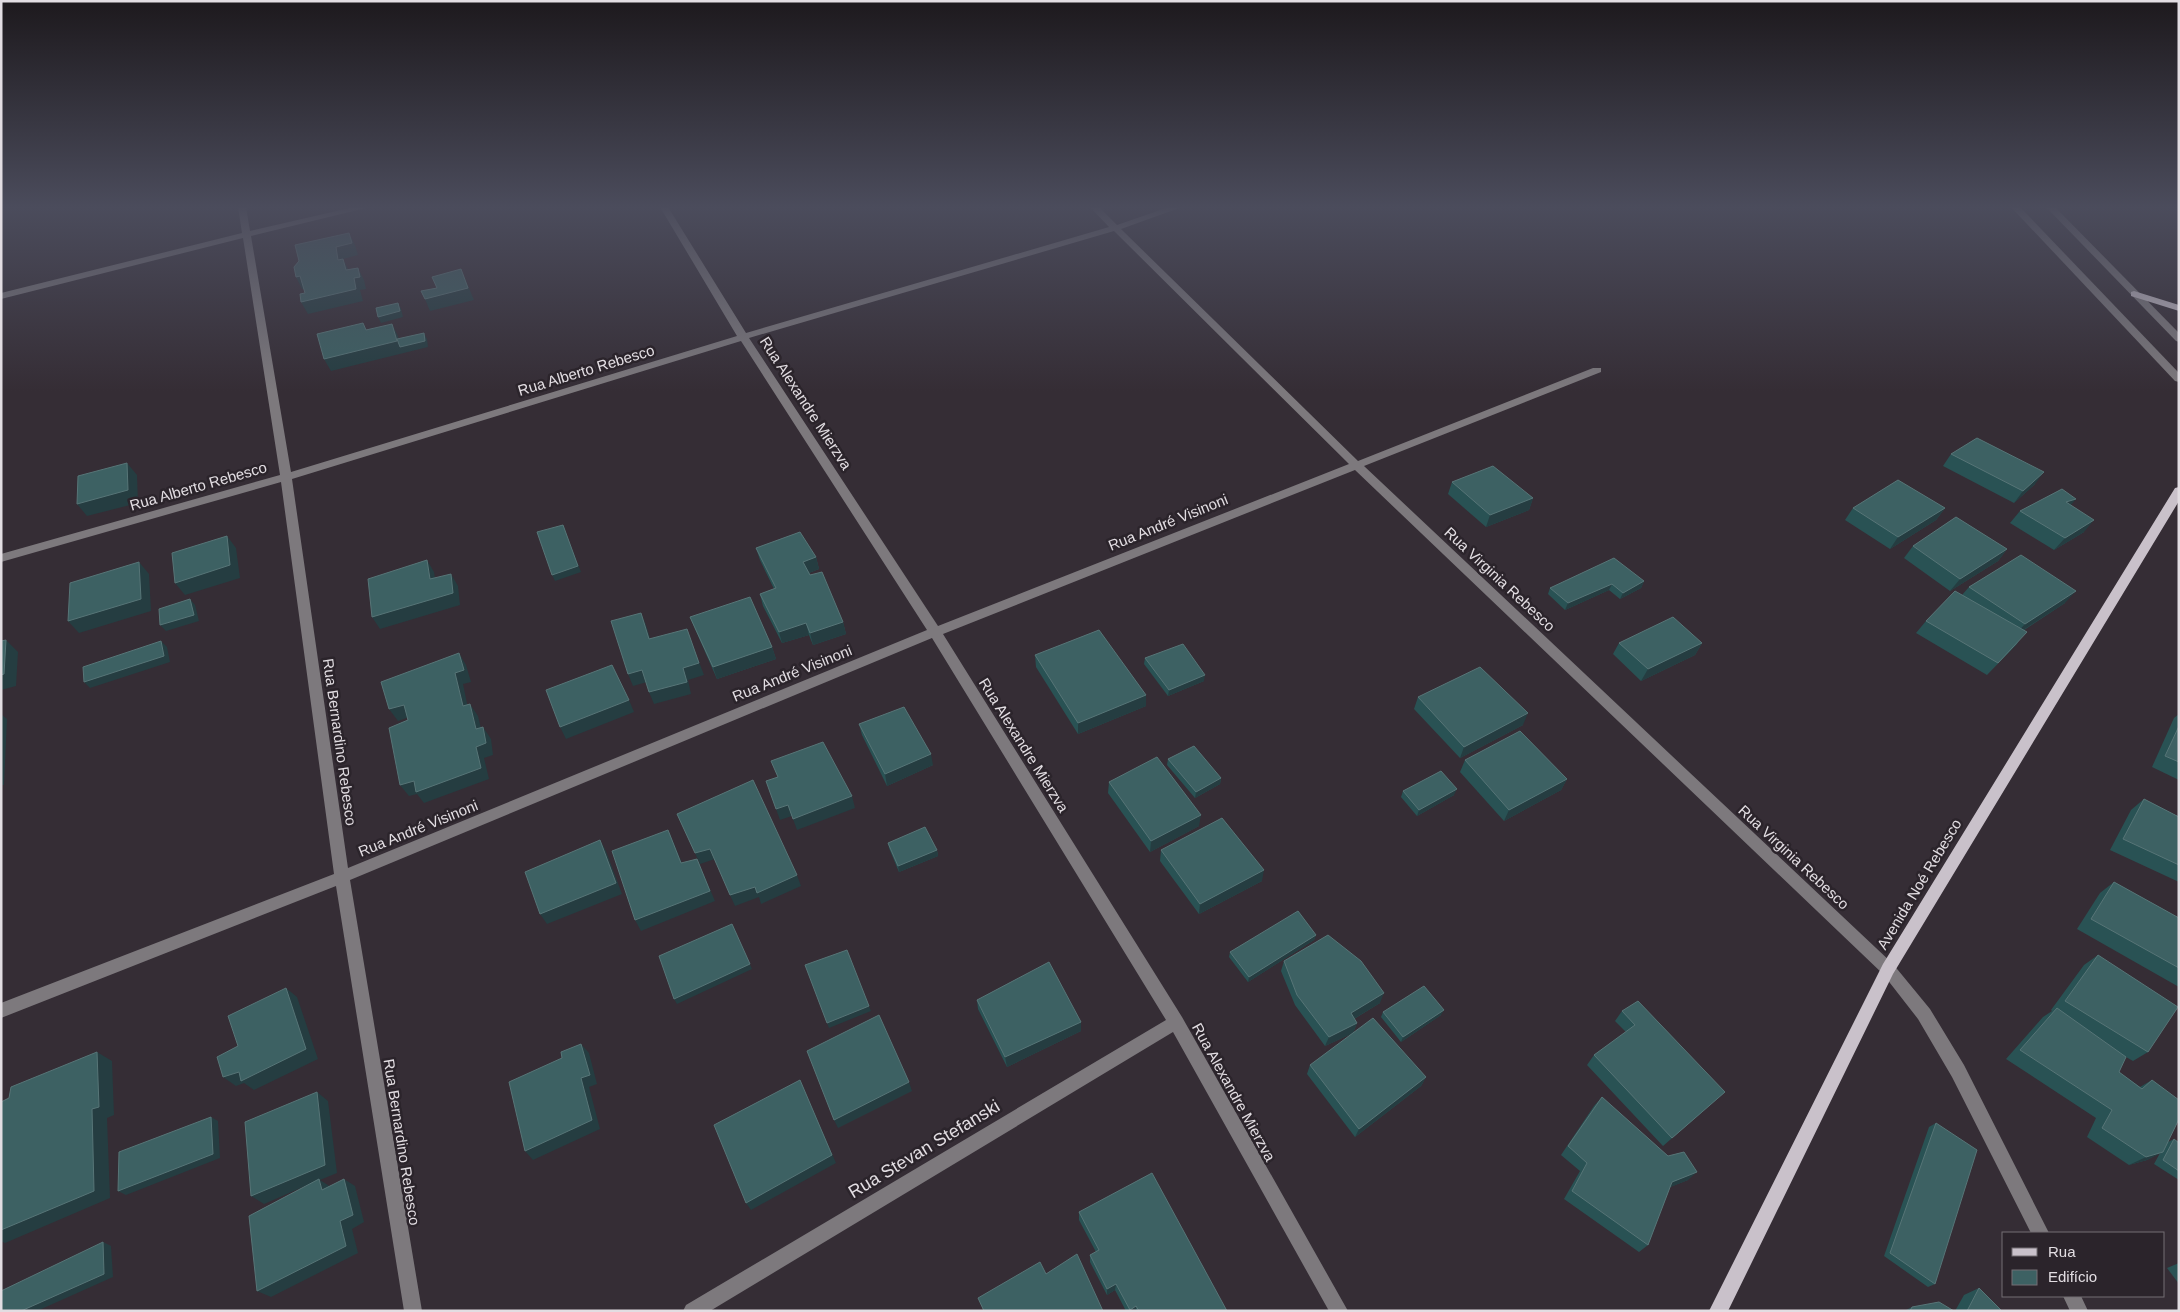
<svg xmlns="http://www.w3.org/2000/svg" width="2180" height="1312" font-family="Helvetica,sans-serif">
	<rect width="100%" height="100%" fill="#352d35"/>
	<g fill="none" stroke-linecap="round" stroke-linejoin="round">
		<g fill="#7d797d" fill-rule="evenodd">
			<path d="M238,207h8l4,24 104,-24h16l-119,29 40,236 446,-136 -77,-129h8l78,126 363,-106 -19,-20h9l18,18 52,-18h13l-61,22 237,232 235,-93h8v4l-237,94 529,498 37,45 34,56 85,168h-18l-79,-156 -34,-58 -35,-45 -528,-504 -412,164 239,383 166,294h-19l-156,-279 -463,279h-27l3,-6 480,-285 -234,-382 -582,242 72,431h-18l-68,-425 -335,132v-15l333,-129 -53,-392 -280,80v-8l279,-79 -37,-237 -242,61v-6l241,-60zM1114,231l235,233 -411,162 -189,-288zM741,341l186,289 -579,238 -56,-389z"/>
			<path d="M2011,207h9l159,166v9l-4,-1z"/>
			<path d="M2046,207h9l124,126v9l-3,-1z"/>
			<path d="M2063,1296h18l7,15h-18z"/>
		</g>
		<g fill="#c9c1ca" fill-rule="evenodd">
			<path d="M2134,291l45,14v6l-48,-15v-4z"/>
			<path d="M2179,487v14l-286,473 -165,337h-19l174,-347 292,-476z"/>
		</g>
	</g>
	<g fill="#295254">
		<path d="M1951,454l84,30 -21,19 -71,-37z"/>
		<path d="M1452,482l81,16 -4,12 -43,17 -38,-33z"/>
		<path d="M2071,505l13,27 -30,18 -44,-27 10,-12z"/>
		<path d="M1853,508h92l-9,12 -46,29 -45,-29z"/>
		<path d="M1913,546l94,3 -9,12 -48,30 -46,-33z"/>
		<path d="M756,548l60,9 3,12 -10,4 34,49 3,12 -33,11 -4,-10 -27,8 -19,-37 -3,-12 14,-5 -14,-29z"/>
		<path d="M1644,581l-3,7 -21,11 -11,-9 -44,20 -17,-16 2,-6z"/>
		<path d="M1969,587l96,16 -41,27 -7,14 -30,31 -71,-42 10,-12 36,-26z"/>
		<path d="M690,617l82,30 4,12 -59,20 -22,-50z"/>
		<path d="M1619,643h83l-7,12 -54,26 -28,-27z"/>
		<path d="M1035,655l111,51 -68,28 -42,-67z"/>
		<path d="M1145,658l59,23 -36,15 -24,-32z"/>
		<path d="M1418,697l105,28 -63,33 -46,-49z"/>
		<path d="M2179,714v66l-27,-13 22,-49z"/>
		<path d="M859,724l74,41 -46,21 -25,-51z"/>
		<path d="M1168,759l53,19 -1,6 -25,14 -28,-33z"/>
		<path d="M1465,760l102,19 -6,11 -57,31 -44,-49z"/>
		<path d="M1109,782l90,44 -49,26 -42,-59z"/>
		<path d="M1403,791l51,4 -37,21 -16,-19z"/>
		<path d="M2144,799l35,18v65l-69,-32 21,-40z"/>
		<path d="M888,843l49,7 1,6 -39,16 -10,-24z"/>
		<path d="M1161,850l101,31 -63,33 -39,-53z"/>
		<path d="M2114,882l65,36v69l-102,-58 23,-36z"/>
		<path d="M1316,935l-2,5 -66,42 -19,-25 1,-5z"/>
		<path d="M2098,955l50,97 -15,9 -7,-4 -7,15 21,15 12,-7 16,62 6,-3 5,4v37l-25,-16 6,-11 -13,7 -18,5 -42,-28 9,-19 -90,-59 37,-42 9,-6 -1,-1 33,-45z"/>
		<path d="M1284,961l96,42 -26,16 3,4 -4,10 -28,13 -30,-41 -14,-34z"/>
		<path d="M977,1000l104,22v9l-74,36 -29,-58z"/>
		<path d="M1622,1011l103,81 -62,54 -76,-81 7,-10 32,-23 -11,-11z"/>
		<path d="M1383,1012l58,3 -40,27 -20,-25z"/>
		<path d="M1310,1065l116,12 -5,9 -66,51 -48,-63z"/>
		<path d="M1602,1097l86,83 -18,7 -22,58 -9,7 -75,-53 16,-28 -19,-16 33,-49z"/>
		<path d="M1936,1123l-1,161 -7,3 -44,-31 45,-129z"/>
		<path d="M1079,1212l148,99h-101l-11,-21 -8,5 -17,-33v-7l6,-3 -17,-32z"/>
		<path d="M2179,1263v21l-12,-16z"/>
		<path d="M1979,1288l23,23h-47l9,-16z"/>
		<path d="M1912,1307l-2,4h-6z"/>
	</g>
	<g fill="#253d41">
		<path d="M349,233l6,12 3,10 -15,4 6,12 3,11 -14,-22 -2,-13z"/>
		<path d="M358,268l6,12 2,9 -6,1 3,11 -55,13 -7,-12 53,-24z"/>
		<path d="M461,269l13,31 -44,11 -5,-12z"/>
		<path d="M300,276l7,12 -5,1 -6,-12z"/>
		<path d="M398,303l3,6 2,8 -22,6 -3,-6z"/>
		<path d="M392,324l6,12 3,11 23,-14 3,6 1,8 -97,24 -7,-12z"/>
		<path d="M127,463l10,12 1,28 -51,13 -10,-12z"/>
		<path d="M2044,472l-9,12 -21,19 9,-12z"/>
		<path d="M1533,498l-4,12 -43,17 4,-12z"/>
		<path d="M2076,499l-10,12v-9z"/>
		<path d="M1945,508l-9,12 -46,29 8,-12z"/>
		<path d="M2094,520l-10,12 -30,18 11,-12z"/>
		<path d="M563,525l18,47 -26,9 -3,-6z"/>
		<path d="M227,536l9,12 4,30 -55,17 -10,-12z"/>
		<path d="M2007,549l-9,12 -48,30 10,-12z"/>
		<path d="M816,557l3,12 -13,5 -3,-12z"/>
		<path d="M427,560l7,12 3,19 -7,-12z"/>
		<path d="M139,562l10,12 2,37 -72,22 -11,-12z"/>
		<path d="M451,574l7,12 2,19 -80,24 -8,-12z"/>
		<path d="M1644,581l-3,7 -21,11 3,-6z"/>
		<path d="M1612,584l-3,6 -44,20 3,-7z"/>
		<path d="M2076,591l-11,12 -51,33 11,-12z"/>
		<path d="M190,599l5,6 4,16 -33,10 -6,-6z"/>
		<path d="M641,613l5,12 8,26 -5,-12z"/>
		<path d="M843,622l3,12 -33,11 -3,-12z"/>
		<path d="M806,623l3,12 -27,8 -3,-11z"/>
		<path d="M6,640l12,12 -2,34 -15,4v-15z"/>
		<path d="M161,641l6,6 3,15 -80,26 -6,-6z"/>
		<path d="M691,641l13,34 -16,5 3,14 -37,10 -5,-12 34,-24z"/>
		<path d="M1702,643l-7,12 -54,26 7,-12z"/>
		<path d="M772,647l4,12 -59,20 -4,-12z"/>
		<path d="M459,653l7,12 5,17 -8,2 7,34 -7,-12 -8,-33z"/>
		<path d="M642,670l5,12 -14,4 -5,-12z"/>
		<path d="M1205,675l-1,6 -36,15 1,-6z"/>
		<path d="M1146,695v11l-68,28v-11z"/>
		<path d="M629,700l5,12 -68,27 -6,-12z"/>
		<path d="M470,704l8,12 6,25 -8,-12z"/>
		<path d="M404,705l8,11 -14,5 -9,-12z"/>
		<path d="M1528,713l-5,12 -63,33 4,-11z"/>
		<path d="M1,714l6,5 -3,66h-3z"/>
		<path d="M483,727l8,12 2,16 -9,3 5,21 -65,24 -7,-9 -8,2 -9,-11 14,-4 62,-34z"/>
		<path d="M931,754l2,11 -46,21 -2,-12z"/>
		<path d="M1221,778l-1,6 -25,14 1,-6z"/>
		<path d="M1567,779l-6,11 -57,31 5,-11z"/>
		<path d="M1457,789l-3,6 -37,21 2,-6z"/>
		<path d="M852,796l3,12 -58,22 -4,-11z"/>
		<path d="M788,805l4,11 -12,4 -4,-11z"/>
		<path d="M1201,815l-2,11 -49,26 1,-11z"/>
		<path d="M668,830l5,11 13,32 -5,-10z"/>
		<path d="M600,840l6,11 16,43 -75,30 -7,-10z"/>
		<path d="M710,849l5,10 -15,5 -5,-11z"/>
		<path d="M937,850l1,6 -39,16 -1,-6z"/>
		<path d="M697,859l18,42 -74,30 -6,-11z"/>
		<path d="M1264,870l-2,11 -63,33 1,-10z"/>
		<path d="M797,875l4,11 -40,18 -2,-7 -24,9 -5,-11 25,-8z"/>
		<path d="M732,924l20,45 -75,35 -3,-5z"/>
		<path d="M1316,935l-2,5 -66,42 1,-5z"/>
		<path d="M286,988l11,9 21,62 -64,31 -10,-7 -8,3 -13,-9 16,-5z"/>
		<path d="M1384,993l-4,10 -33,20 4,-10z"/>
		<path d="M869,1006l2,5 -42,17 -2,-5z"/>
		<path d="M1444,1010l-3,5 -40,27 2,-5z"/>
		<path d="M1081,1022v9l-74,36 -2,-10z"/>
		<path d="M1357,1023l-4,10 -28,13 4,-9z"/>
		<path d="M581,1044l8,9 8,31 -8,3 11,42 -67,31 -8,-9 56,-73z"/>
		<path d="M97,1052l15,9 2,54 -7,3 3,80 -105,45 -4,-2v-11z"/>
		<path d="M1426,1077l-5,9 -66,51 4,-8z"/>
		<path d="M800,1080l36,83 -85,47 -5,-7z"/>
		<path d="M909,1082l3,9 -74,37 -4,-8z"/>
		<path d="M317,1092l11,9 9,72 -17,7 11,7 -9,3 -3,-10 -55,24 -13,-8z"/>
		<path d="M211,1117l7,4 2,37 -94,37 -8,-4z"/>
		<path d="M2163,1152l-16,8 -18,5 17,-8z"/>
		<path d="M1697,1172l-9,8 -25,10 9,-8z"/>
		<path d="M344,1179l11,7 9,36 -12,7 6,24 -87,44 -14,-6 83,-70z"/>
		<path d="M103,1242l8,4 2,31 -76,34h-16z"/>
		<path d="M1116,1284l-1,6 -8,5v-6z"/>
		<path d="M1136,1306v5h-6v-1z"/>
	</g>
	<g fill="#3d6163" stroke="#577577">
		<path d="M349,233l3,10 -16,4 2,13 5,-1 3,11 12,-2 2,9 -6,1 2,11 -55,13 -1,-8 5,-1 -5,-17 -4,1 -2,-10 5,-6 -4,-16z"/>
		<path d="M461,269l7,19 -43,11 -4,-8 16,-3 -5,-11z"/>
		<path d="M398,303l2,8 -22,6 -2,-9z"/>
		<path d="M363,323l3,7 26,-6 5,17 -73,18 -7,-25z"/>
		<path d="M424,333l1,8 -25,6 -3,-8z"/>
		<path d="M1977,438l67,34 -21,19 -72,-37z"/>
		<path d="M127,463l1,27 -51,14 1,-28z"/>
		<path d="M1493,466l40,32 -43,17 -38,-33z"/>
		<path d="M1898,480l47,28 -47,29 -45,-29z"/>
		<path d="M2062,489l14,10 -10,3 28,18 -29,18 -45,-27z"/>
		<path d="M1956,517l51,32 -47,30 -47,-33z"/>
		<path d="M563,525l15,41 -26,9 -15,-43z"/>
		<path d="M800,532l16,25 -13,5 7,13 12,-3 21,50 -33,11 -4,-10 -27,9 -19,-38 16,-6 -20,-40z"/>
		<path d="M227,536l3,29 -55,18 -3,-30z"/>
		<path d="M2021,555l55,36 -51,33 -56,-37z"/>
		<path d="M1614,558l30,23 -21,12 -11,-9 -44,19 -18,-15z"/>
		<path d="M427,560l3,19 21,-5 2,19 -81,24 -4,-38z"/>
		<path d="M139,562l2,37 -73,22 2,-38z"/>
		<path d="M1955,591l72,41 -29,31 -72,-42z"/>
		<path d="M750,597l22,50 -59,20 -23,-50z"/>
		<path d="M190,599l4,16 -34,10 -1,-16z"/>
		<path d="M641,613l8,26 38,-10 12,34 -16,5 4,14 -38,10 -7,-22 -14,4 -17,-53z"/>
		<path d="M1673,617l29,26 -54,26 -29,-26z"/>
		<path d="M1099,630l47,65 -68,28 -43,-68z"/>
		<path d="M6,640l-2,34 -3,1v-34z"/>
		<path d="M161,641l3,15 -80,26 -1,-15z"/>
		<path d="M1183,644l22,31 -36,15 -24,-32z"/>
		<path d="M459,653l5,17 -9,3 8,33 7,-2 6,25 7,-2 3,16 -10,4 5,21 -65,24 -2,-11 -14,4 -11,-57 19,-8 -4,-15 -15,4 -8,-27z"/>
		<path d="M612,665l17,35 -69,27 -14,-37z"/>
		<path d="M1480,667l48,46 -64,34 -46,-50z"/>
		<path d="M904,707l27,47 -46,20 -26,-50z"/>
		<path d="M2179,726v36l-14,-6z"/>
		<path d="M1520,731l47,48 -58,31 -44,-50z"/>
		<path d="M823,742l29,54 -59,23 -5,-14 -12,4 -10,-28 12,-4 -7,-16z"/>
		<path d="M1194,746l27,32 -25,14 -28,-33z"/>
		<path d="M1157,757l44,58 -50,26 -42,-59z"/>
		<path d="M1441,771l16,18 -38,21 -16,-19z"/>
		<path d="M753,780l44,95 -40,18 -2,-6 -25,8 -20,-46 -15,4 -18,-39z"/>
		<path d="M2144,799l35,18v48l-56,-26z"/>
		<path d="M1222,818l42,52 -64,34 -39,-54z"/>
		<path d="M925,827l12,23 -39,16 -10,-23z"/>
		<path d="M668,830l13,33 16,-4 13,32 -75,29 -23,-69z"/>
		<path d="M600,840l16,43 -76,31 -15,-42z"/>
		<path d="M2114,882l65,36v50l-88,-49z"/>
		<path d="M1298,911l18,24 -67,42 -19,-25z"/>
		<path d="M732,924l18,40 -76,35 -15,-43z"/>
		<path d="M1328,935l33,26 23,32 -33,20 6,10 -28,14 -32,-42 -13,-34z"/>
		<path d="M847,950l22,56 -42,17 -22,-58z"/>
		<path d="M2098,955l80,52 -30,45 -83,-51z"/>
		<path d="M1049,962l32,60 -76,35 -28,-57z"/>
		<path d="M1424,986l20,24 -41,27 -20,-25z"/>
		<path d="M286,988l20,61 -65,32 -2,-9 -16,5 -6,-20 21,-11 -10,-30z"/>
		<path d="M1638,1001l87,91 -53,46 -78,-83 41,-30 -13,-14z"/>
		<path d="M2057,1008l69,49 -7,15 23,17 10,-9 27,20v19l-16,33 -17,5 -44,-29 10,-18 -92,-60z"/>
		<path d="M879,1015l30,67 -75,38 -27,-69z"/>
		<path d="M1373,1018l53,59 -67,52 -49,-64z"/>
		<path d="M581,1044l9,31 -9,3 11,42 -67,31 -16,-69 53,-24 -1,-6z"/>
		<path d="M97,1052l2,55 -7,2 2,82 -93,39v-128l8,-4 2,-11z"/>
		<path d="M800,1080l32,75 -86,48 -32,-78z"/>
		<path d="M317,1092l8,73 -74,31 -6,-74z"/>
		<path d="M1602,1097l66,59 16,-4 13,20 -25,10 -24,63 -76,-54 15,-28 -19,-17z"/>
		<path d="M211,1117l2,37 -95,37 1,-39z"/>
		<path d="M1936,1123l41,27 -42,134 -45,-31z"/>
		<path d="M2174,1139l5,4v28l-16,-11z"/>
		<path d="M1152,1173l75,138h-88l-3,-5 -6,4 -14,-26 -9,5 -17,-34 9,-5 -20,-38z"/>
		<path d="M319,1179l3,11 22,-11 9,36 -13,6 6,25 -89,45 -8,-75z"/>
		<path d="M103,1242l1,32 -83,37h-20v-20z"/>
		<path d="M1077,1254l26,57h-119l-6,-13 62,-36 6,12z"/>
		<path d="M1979,1288l23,23h-35z"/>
		<path d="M1939,1302l15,9h-44l2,-4z"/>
	</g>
	<linearGradient id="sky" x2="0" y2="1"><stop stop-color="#1d191d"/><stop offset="0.53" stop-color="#4b4c5c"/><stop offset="1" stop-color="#4b4c5c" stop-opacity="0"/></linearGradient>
	<rect width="2180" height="391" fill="url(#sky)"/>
	<g text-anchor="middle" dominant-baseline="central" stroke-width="5" stroke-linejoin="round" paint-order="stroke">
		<g font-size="15" fill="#e2dde2" stroke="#2b242b">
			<text transform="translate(586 370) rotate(-17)">Rua Alberto Rebesco</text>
			<text transform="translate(806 403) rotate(57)">Rua Alexandre Mierzva</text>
			<text transform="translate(198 486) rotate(-16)">Rua Alberto Rebesco</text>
			<text transform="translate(1168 522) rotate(-22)">Rua André Visinoni</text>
			<text transform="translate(1500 579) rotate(43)">Rua Virginia Rebesco</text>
			<text transform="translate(792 673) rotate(-22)">Rua André Visinoni</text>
			<text transform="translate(340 742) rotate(82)">Rua Bernardino Rebesco</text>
			<text transform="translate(1024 745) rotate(58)">Rua Alexandre Mierzva</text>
			<text transform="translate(418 828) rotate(-22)">Rua André Visinoni</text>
			<text transform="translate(1794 857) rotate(43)">Rua Virginia Rebesco</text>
			<text transform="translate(1919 884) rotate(-59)">Avenida Noé Rebesco</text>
			<text transform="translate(1234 1092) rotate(61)">Rua Alexandre Mierzva</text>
			<text transform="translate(402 1142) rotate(81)">Rua Bernardino Rebesco</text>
		</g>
		<g font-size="18" fill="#e2dde2" stroke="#2b242b">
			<text transform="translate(924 1149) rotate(-31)">Rua Stevan Stefanski</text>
		</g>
	</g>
	<rect width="2180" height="1312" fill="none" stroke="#e2dde2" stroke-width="5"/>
	<rect x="2002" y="1232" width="162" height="65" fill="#2b242b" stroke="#746e74"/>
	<rect x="2012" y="1248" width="25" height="8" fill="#c9c1ca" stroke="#746e74"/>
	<text x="2048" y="1257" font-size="15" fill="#e2dde2">Rua</text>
	<rect x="2012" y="1270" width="25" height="15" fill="#3d6163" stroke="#746e74"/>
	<text x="2048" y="1282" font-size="15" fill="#e2dde2">Edifício</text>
</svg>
